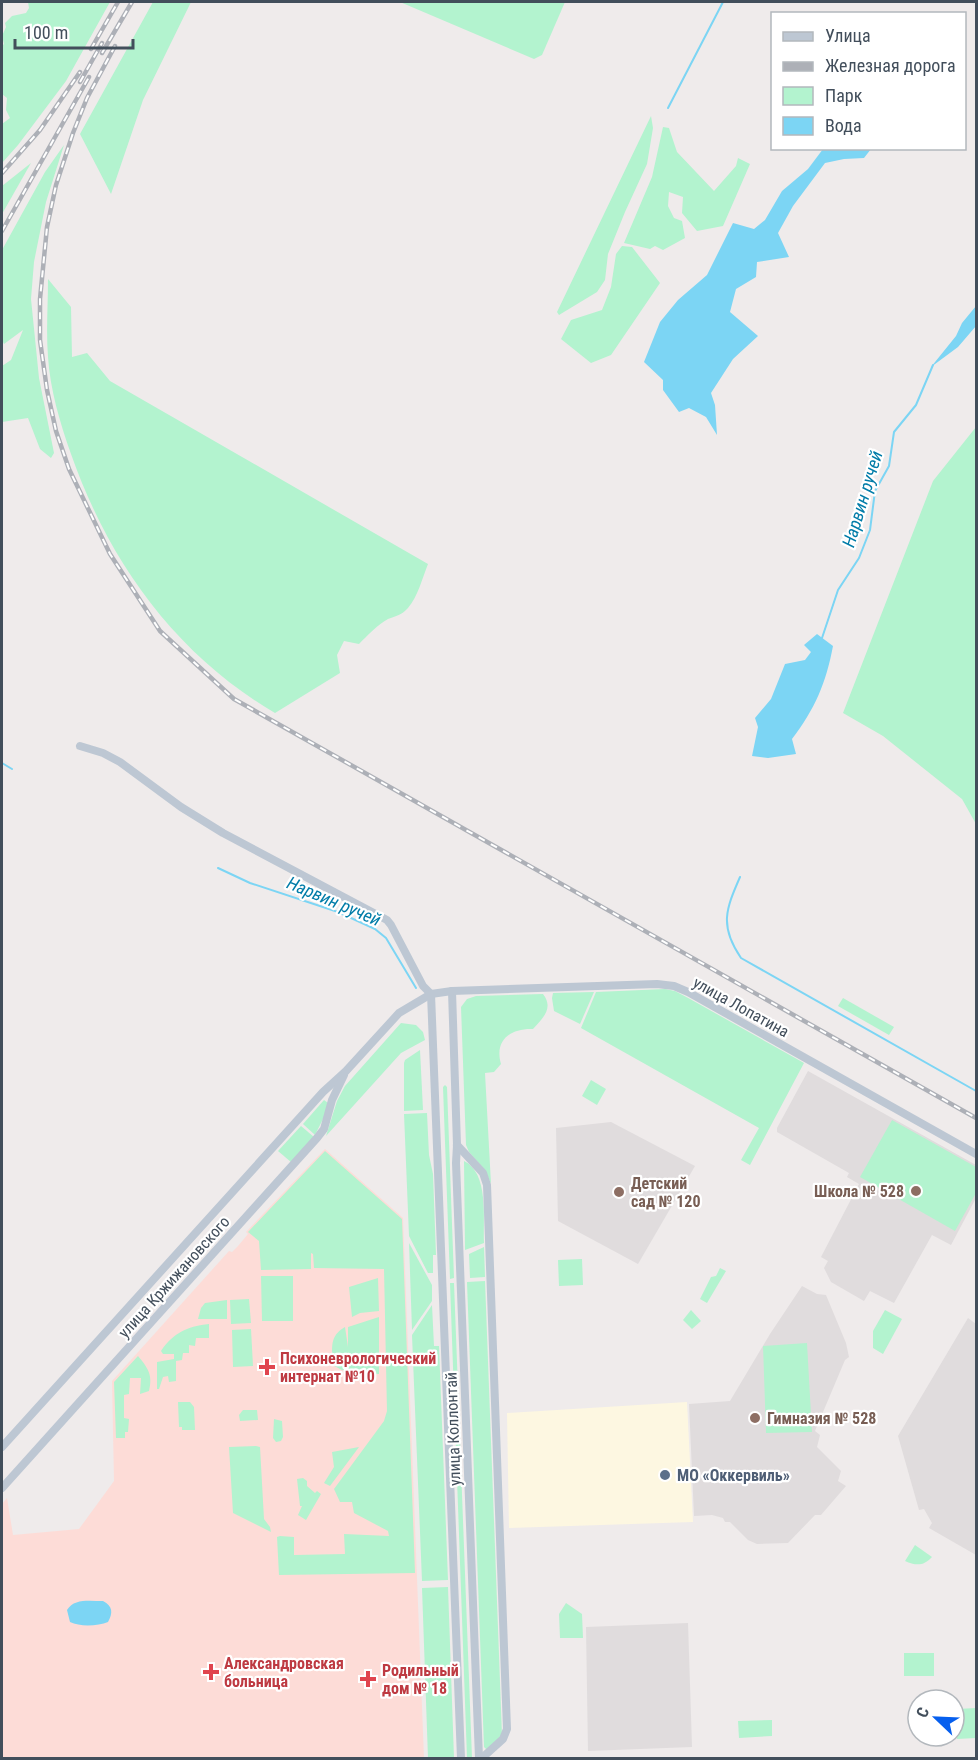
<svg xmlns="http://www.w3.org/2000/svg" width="978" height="1760" font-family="'Roboto Condensed',sans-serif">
	<rect width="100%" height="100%" fill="#efebeb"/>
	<path fill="#fdf7e1" d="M687,1402l6,120 -184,6 -2,-115z"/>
	<g fill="#e0dcdd">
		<path d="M808,1071l168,94v33l-25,47 -19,-10 -38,68 -24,-12 -6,10 -33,-19 -7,-14 4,-7 -7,-4 38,-73 -12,-7 2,-4 -72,-41v-4z"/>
		<path d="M611,1122l84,44 -57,98 -80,-43 -2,-93z"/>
		<path d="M802,1286l15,8 9,1 20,48 3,14 -4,3 -30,71 5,4 -3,12 24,24 -3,10 8,5 -25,29h-6l-27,28 -31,1 -9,-4 -18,-18h-5l-2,-4 -11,-3 -18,1 -5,-112 41,-3 40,-67z"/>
		<path d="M968,1318l8,6v231l-47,-27 3,-5 -8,-14 -5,1 -21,-74z"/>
		<path d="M688,1623l4,124 -104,4 -2,-124z"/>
	</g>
	<path fill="#fddcd7" d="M325,1149l78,69 21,540h-422v-254l5,-6 6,37 66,-6 35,-48 -2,-100 117,-130 3,1 6,-6 10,-12 -2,-2z"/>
	<g fill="#b3f3cf">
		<path d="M28,2h82l-44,79 -48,64 -16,18v-39l8,-6 -4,-8 1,-12 -5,-4v-48l2,-2 -2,-8 4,-9 -1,-4 7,-7 14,-3 3,-5z"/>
		<path d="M153,2h38l-48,98 -32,94 -31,-60z"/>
		<path d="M400,2h165l-23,53 -8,4z"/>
		<path d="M651,116l2,12 -6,36 -22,48 -17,42 -3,26 -8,12 -38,23 -2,-3z"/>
		<path d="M663,127l6,1 8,24 37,39 22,-25 2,-8 12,6 -27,62 -26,5 -15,-18 1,-16 -14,-5 -1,14 6,12 8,3 3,17 -22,12 -8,-4 -5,3 -26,-6 28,-66z"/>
		<path d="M64,145l-18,57 -12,60 -3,37 8,79 15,75 -3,5 -11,-9 -12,-31 -26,4v-56l9,-6 12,-30 -19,14 -2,-4v-90l43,-78z"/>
		<path d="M31,163l-29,51v-28z"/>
		<path d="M622,246l10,1 28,36 -49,72 -20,8 -30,-24 10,-19 31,-10 9,-23 5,-33z"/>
		<path d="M48,279l23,28 1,50 15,-4 23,28 318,183c-6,15 -10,32 -20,44 -6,7 -12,8 -20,11 -11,6 -20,16 -29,25l-15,-3 -7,14 3,18 -65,40c-100,-59 -166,-151 -204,-259 -11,-31 -21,-65 -23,-97 -2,-26 0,-52 0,-78z"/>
		<path d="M976,427v397l-14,-25 -79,-63 -40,-23 90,-232z"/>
		<path d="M665,989l10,2 15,8 114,64 -54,102 -9,-5 18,-32 -178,-100 15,-36z"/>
		<path d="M594,992l-14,32 -26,-13 -2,-13 1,-5z"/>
		<path d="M543,994c11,14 0,24 -10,35 -22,-1 -39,11 -32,35l-7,8 -9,1 6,111 -6,-14 -16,-18 -3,-7 -5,-138 6,-8 9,-3z"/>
		<path d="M843,998l51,29 -5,8 -51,-29z"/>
		<path d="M401,1023l15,2 7,7 2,8 -24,13 -75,83 11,-35 8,-15z"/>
		<path d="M420,1050l3,60 -19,1v-48l1,-3z"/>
		<path d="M591,1080l15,9 -9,16 -15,-9z"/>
		<path d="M445,1085l2,2 7,191 -4,1 -7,-192z"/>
		<path d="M324,1100l4,3 -2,10 -11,22 -12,-11z"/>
		<path d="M427,1113l2,42 4,19 3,81h-3v18h-5l-19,-37 -5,-122z"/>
		<path d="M892,1120l84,47v26l-21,38 -95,-54z"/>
		<path d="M301,1126l13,11 -23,25 -13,-11z"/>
		<path d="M325,1151l77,68 13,354 -136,2 -2,-38 3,-1 14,1v18l51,-1 -1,-20 45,2 -1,-5 -34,-18 -2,-11h-12l-6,-13 50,-68 3,-10 -3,-142 -70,-1 -1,-14 -2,-1v16l-50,1 -2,-29 -11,-9z"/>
		<path d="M464,1161c25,12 19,57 20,82l-19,7z"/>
		<path d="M409,1243l23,42v16l-20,29z"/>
		<path d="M484,1247l1,30 -15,1 -1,-24z"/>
		<path d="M582,1259l1,26 -24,1 -1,-26z"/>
		<path d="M720,1268l6,3 -19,32 -7,-4 11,-22 5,-1z"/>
		<path d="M261,1276h32v45h-31z"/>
		<path d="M378,1278l1,33 -19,2 -8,4 -3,-30z"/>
		<path d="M485,1281l17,454 -15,15 -3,-3 -17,-465z"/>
		<path d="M450,1283h4l18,475h-5z"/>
		<path d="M249,1299l2,24 -20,1 -1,-24z"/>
		<path d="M227,1300v19h-29l3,-11 4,-5z"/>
		<path d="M432,1305l2,41h5l9,234 -26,1 -10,-246z"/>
		<path d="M691,1310l10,11 -9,8 -9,-9z"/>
		<path d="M885,1310l17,9 -19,35 -10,-6v-17z"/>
		<path d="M379,1317v57c-18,1 -31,1 -46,-9 -1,-17 -4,-29 12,-38l3,20v-20z"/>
		<path d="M209,1324v14h-13l-1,8 -6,-1v8h-6l-1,7 -6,1v20l-7,1 -1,-6 -5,1 -4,12h-2v-27l17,-3v-5h-11l-2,-3c12,-18 27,-25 48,-27z"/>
		<path d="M251,1329l2,37 -20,1 -1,-37z"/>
		<path d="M807,1343l5,89 -46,1 -3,-87z"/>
		<path d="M138,1356c10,12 15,19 11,35l-9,3 1,-16h-11l-1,16 -5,1v23l5,1 -1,13h-3v6h-9l-2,-56z"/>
		<path d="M178,1402h12l4,5 1,23h-13v-3h-3z"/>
		<path d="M243,1410h14l1,10 -18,1 -1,-6z"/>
		<path d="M274,1419l8,2 1,16 -2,4 -5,1 -3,-4z"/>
		<path d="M256,1446l4,1 4,72 6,8 1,5 -38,-19 -4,-66z"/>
		<path d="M359,1447l-29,39 -6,-3 10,-16 -2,-15z"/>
		<path d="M303,1478l4,3v5l8,7 2,-2 4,3 -15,26 -8,-5 4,-9h-2l-3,-27z"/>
		<path d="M915,1545l17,12c-8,9 -16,9 -27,4z"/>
		<path d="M448,1587l6,171h-26l-6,-170z"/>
		<path d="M566,1603l16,11 1,24h-23l-1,-24z"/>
		<rect x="904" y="1653" width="30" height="23"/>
		<path d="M976,1708v30l-19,1v-30z"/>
		<path d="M772,1720v16l-33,2 -1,-17z"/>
	</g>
	<g fill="#7cd5f4">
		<path d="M823,149h48l-7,9 -20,1 -19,4 -32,43 -15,27 11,24 -32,5 -1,15 -20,12 -6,23 28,24 -25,23 -22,34 4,12 2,30 -11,-18 -17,-9 -10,4 -16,-22v-10l-19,-18 16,-40 18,-22 29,-25 26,-52 21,6 11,-9 17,-29 26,-22z"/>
		<path d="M976,306v20l-18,21 -27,20 25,-31 6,-13z"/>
		<path d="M817,634l16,12c-7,37 -18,63 -41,93l4,15 -28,4 -16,-2 6,-29 -3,-9 16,-19 14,-35 20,-4 6,-8 -7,-7z"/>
		<path d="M103,1601c10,5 10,12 5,21 -10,4 -28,5 -38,0l-3,-12c7,-12 23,-9 36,-9z"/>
	</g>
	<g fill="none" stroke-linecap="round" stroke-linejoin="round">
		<g stroke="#7cd5f4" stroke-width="2">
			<path d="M668,108l55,-106"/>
			<path d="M822,638l16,-48 21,-32 11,-28 5,-39 14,-25 5,-34 22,-27 17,-40"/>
			<path d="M2,763l10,6"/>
			<path d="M218,868l32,15 88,29 37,17 11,9 30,50"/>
			<path d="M740,877c-14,32 -21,49 1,81l235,133"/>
		</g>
		<g stroke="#bdc7d3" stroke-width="8">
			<path d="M80,746l23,7 17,9 61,45 42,26 164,87 4,5 32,61 8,8"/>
			<path d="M452,991l5,154 -1,18 23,595"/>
			<path d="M431,994l30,764"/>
			<path d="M457,1145l26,28 4,12 20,544 -4,10 -21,19"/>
			<path d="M2,1447l321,-355 23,-21 53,-58 32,-19 21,-3 205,-7 17,2 14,6 288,162"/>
			<path d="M2,1488l315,-350 7,-9 8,-29 12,-25"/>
		</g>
		<defs>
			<g id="rail">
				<path d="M115,46l-28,52 -14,35 -17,52 -9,42 -7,72v41l7,50 9,41 13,38 41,85 50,77 74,68 742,419"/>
				<path d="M91,49l27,-47"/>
				<path d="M102,53l30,-51"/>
				<path d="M80,82l22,-39"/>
				<path d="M2,173l38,-43 40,-58"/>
				<path d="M2,231l87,-154"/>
			</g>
		</defs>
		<use href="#rail" stroke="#adb0b7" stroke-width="4.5"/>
		<use href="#rail" stroke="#fff" stroke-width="2" stroke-dasharray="7" stroke-linecap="butt"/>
	</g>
	<g fill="#8d6e63" stroke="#fff" stroke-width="2">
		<circle cx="916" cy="1191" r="6"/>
		<circle cx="619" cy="1192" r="6"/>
		<circle cx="755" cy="1418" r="6"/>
	</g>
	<g fill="#e0444e" stroke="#fff" stroke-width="2">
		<path d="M264 1358h6v6h6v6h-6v6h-6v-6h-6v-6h6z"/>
		<path d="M208 1663h6v6h6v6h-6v6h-6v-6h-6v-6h6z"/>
		<path d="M365 1670h6v6h6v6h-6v6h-6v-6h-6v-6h6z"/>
	</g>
	<circle fill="#5c6f8a" stroke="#fff" stroke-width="2" cx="665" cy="1475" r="6"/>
	<g text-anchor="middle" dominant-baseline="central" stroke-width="4.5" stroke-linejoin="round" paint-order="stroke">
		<g font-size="16" fill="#424e5b" stroke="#fff">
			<text transform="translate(741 1007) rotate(29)">улица Лопатина</text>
			<text transform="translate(174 1277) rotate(-48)">улица Кржижановского</text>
			<text transform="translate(453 1429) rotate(-92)">улица Коллонтай</text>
		</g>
		<g font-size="16" font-weight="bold" fill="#785e54" stroke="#fff" text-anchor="start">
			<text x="631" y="1183">Детский<tspan x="631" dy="18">сад № 120</tspan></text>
			<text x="904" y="1191" text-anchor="end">Школа № 528</text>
			<text x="767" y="1418">Гимназия № 528</text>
		</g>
		<g font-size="16" font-weight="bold" fill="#be3a42" stroke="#fff" text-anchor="start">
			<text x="280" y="1358">Психоневрологический<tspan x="280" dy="18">интернат №10</tspan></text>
			<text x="224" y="1663">Александровская<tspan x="224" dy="18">больница</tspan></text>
			<text x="382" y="1670">Родильный<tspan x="382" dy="18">дом № 18</tspan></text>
		</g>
		<g font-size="16" font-weight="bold" fill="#4e5e75" stroke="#fff" text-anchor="start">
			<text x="677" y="1475">МО «Оккервиль»</text>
		</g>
		<g font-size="18" font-style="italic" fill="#017ca8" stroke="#fff">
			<text transform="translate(862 499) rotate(-73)">Нарвин ручей</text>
			<text transform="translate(334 901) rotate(23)">Нарвин ручей</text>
		</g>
	</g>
	<rect width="978" height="1760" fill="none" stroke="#424e5b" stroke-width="6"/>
	<rect x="771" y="12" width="195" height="138" fill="#ffffff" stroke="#b3b8bd" stroke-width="1.5"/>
	<rect x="783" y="32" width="30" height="9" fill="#bdc7d3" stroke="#b3b8bd" stroke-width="1.5"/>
	<text x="825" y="42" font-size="18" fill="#424e5b">Улица</text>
	<rect x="783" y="62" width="30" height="9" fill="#adb0b7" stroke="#b3b8bd" stroke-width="1.5"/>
	<text x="825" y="72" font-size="18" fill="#424e5b">Железная дорога</text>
	<rect x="783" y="87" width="30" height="18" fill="#b3f3cf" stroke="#b3b8bd" stroke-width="1.5"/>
	<text x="825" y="102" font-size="18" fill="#424e5b">Парк</text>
	<rect x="783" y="117" width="30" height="18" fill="#7cd5f4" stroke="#b3b8bd" stroke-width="1.5"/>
	<text x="825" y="132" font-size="18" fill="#424e5b">Вода</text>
	<g transform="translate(936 1718) rotate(293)"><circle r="28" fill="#ffffff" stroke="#b3b8bd" stroke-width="1.5"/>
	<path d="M0-4.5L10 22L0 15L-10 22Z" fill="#065fee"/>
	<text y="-9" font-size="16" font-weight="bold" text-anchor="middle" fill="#424e5b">С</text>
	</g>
	<path d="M15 39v9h118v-9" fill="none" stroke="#424e5b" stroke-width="3"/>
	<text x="24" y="39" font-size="18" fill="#424e5b" stroke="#ffffff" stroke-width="4.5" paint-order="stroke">100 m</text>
</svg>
